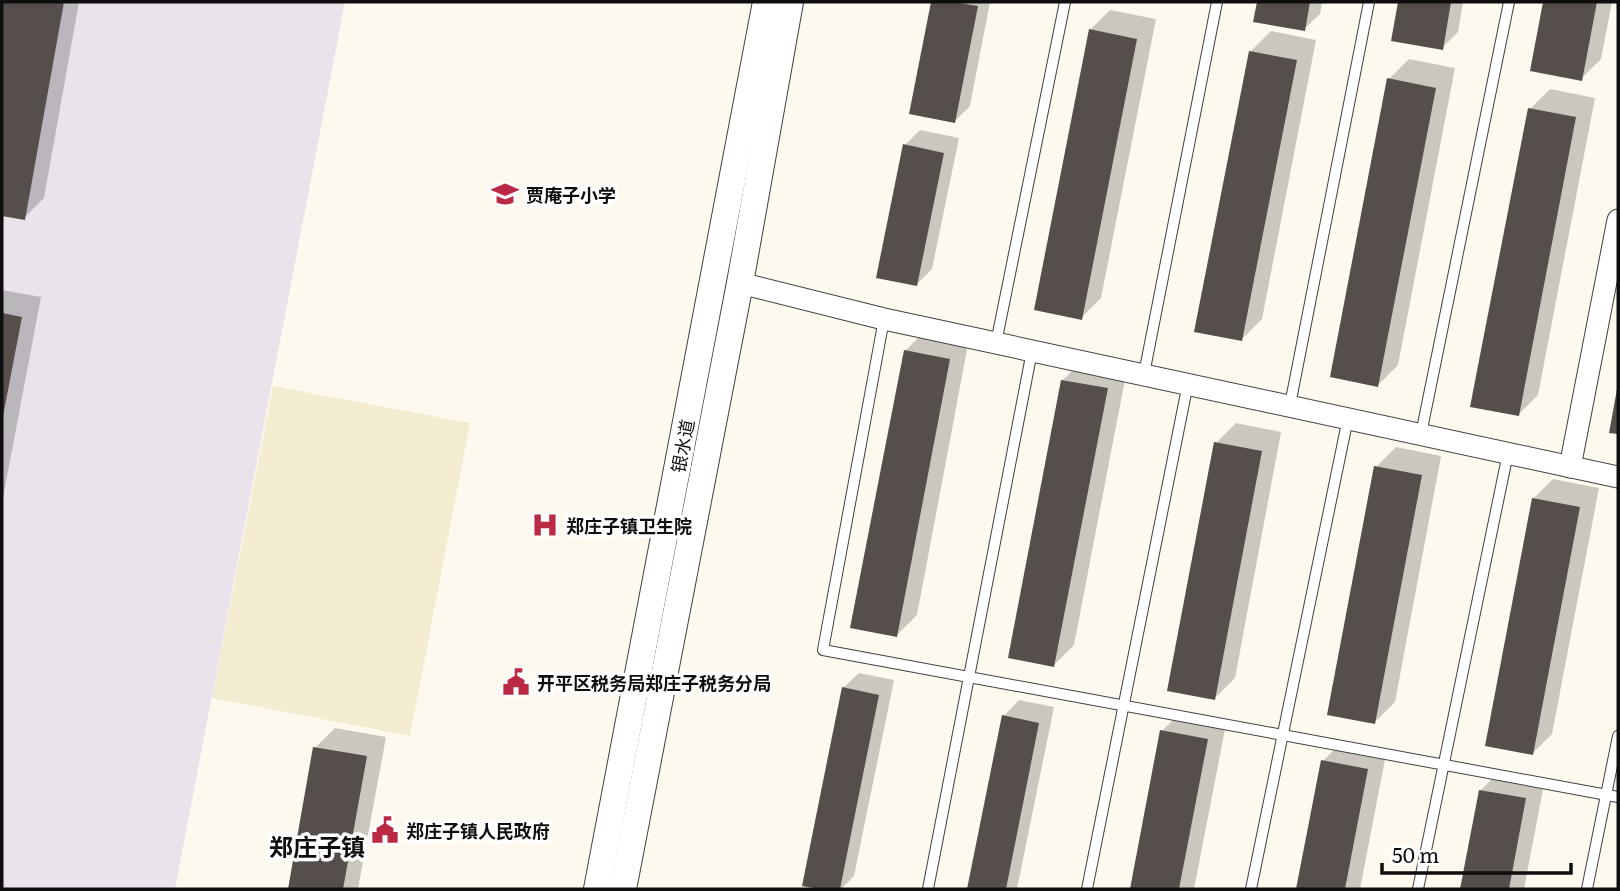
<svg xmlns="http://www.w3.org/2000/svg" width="1620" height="891" font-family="Literata,'Noto Sans SC',serif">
	<rect width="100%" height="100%" fill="#fef9ef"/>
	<path fill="#eae3ec" d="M2,2h343l-170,887h-173z"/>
	<path fill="#f4ecd0" d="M273,386l197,37 -60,313 -198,-38z"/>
	<g fill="#0003">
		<path d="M2,2h77l-35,196 -20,20 -22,-4z"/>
		<path d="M932,2h58l-20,104 -15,15 -44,-8z"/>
		<path d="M1259,2h63l-2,12 -16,15 -49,-8z"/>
		<path d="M1400,2h63l-5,30 -16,16 -49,-9z"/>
		<path d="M1545,2h67l-11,57 -20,20 -49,-9z"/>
		<path d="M1110,10l46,9 -55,279 -20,20 9,-288z"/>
		<path d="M1271,31l45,9 -54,279 -20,20 9,-288z"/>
		<path d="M1409,59l46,9 -57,297 -20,20 11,-306z"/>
		<path d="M1550,89l45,9 -57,297 -20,20 12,-306z"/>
		<path d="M920,130l39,8 -27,131 -15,15 -12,-139z"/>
		<path d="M2,290l39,7 -39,206z"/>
		<path d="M925,331l44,8 -52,276 -20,20 8,-284z"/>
		<path d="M1083,360l44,9 -53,276 -20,20 9,-285z"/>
		<path d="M1236,423l45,9 -46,246 -20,20 1,-255z"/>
		<path d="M1396,447l45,9 -46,246 -20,20 1,-255z"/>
		<path d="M1553,479l46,9 -47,246 -20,20 1,-255z"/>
		<path d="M859,673l35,7 -40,196 -13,13h-13l-24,-5 39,-196z"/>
		<path d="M1019,700l35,7 -37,182h-49l36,-173z"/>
		<path d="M1182,711l45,8 -33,170h-62l30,-158z"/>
		<path d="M335,728l51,9 -28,152h-68l25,-141z"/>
		<path d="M1343,741l44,8 -27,140h-62l25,-128z"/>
		<path d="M1501,770l44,9 -21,110h-62l19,-99z"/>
	</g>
	<g fill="#564e4b">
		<path d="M2,2h62l-39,218 -23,-4z"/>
		<path d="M931,2h22l25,4 -23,117 -46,-9z"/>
		<path d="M1257,2h53l-5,29 -52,-9z"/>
		<path d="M1398,2h53l-8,48 -52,-9z"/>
		<path d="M1543,2h54l-15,79 -52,-10z"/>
		<path d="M1089,29l48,10 -55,281 -48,-10z"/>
		<path d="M1249,51l48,9 -55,281 -48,-9z"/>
		<path d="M1387,78l49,10 -58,299 -48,-10z"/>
		<path d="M1528,108l48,9 -57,299 -49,-9z"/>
		<path d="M903,144l41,9 -27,133 -41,-8z"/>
		<path d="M2,313l20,4 -19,99h-1z"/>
		<path d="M904,350l46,9 -53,278 -47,-9z"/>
		<path d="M1061,380l47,8 -54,279 -46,-9z"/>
		<path d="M1617,389l1,1v44l-9,-1z"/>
		<path d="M1214,442l48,9 -47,249 -48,-9z"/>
		<path d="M1374,466l48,9 -47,249 -48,-9z"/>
		<path d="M1532,498l48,9 -47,248 -48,-9z"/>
		<path d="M842,687l37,8 -39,194h-21l-17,-3z"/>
		<path d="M1002,715l37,8 -33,166h-39z"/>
		<path d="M1160,730l48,9 -29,150h-49z"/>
		<path d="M313,747l54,9 -24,133h-55z"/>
		<path d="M1321,760l47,9 -23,120h-49z"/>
		<path d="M1479,790l47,8 -17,91h-49z"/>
	</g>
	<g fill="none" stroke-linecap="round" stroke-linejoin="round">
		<defs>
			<g id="service">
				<path d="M884,319l-61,331 795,147"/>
				<path d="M996,343l69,-341"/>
				<path d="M1144,374l73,-372"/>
				<path d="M1290,405l79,-403"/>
				<path d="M1421,434l88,-432"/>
				<path d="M928,889l104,-538"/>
				<path d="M1087,889l101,-506"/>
				<path d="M1251,889l97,-471"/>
				<path d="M1418,889l90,-436"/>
				<path d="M1587,889l31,-153"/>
			</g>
			<g id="minor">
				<path d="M740,283l144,36 734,158"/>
				<path d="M1570,467l48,-247"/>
			</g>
			<g id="tertiary">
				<path d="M597,889l169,-887"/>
				<path d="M623,889l117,-606 50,-281"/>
			</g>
		</defs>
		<use href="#service" stroke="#414141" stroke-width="12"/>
		<use href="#minor" stroke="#414141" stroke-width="23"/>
		<use href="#tertiary" stroke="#414141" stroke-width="28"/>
		<use href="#service" stroke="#fff" stroke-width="10"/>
		<use href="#minor" stroke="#fff" stroke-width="21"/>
		<use href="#tertiary" stroke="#fff" stroke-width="26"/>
	</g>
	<defs>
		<symbol id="school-bare" viewBox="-9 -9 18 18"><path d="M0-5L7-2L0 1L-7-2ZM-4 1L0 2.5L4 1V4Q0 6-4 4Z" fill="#ba2a44" stroke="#fff" stroke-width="2.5" paint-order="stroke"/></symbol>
		<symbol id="hospital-bare" viewBox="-9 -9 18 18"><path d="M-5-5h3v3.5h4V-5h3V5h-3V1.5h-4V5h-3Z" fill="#ba2a44" stroke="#fff" stroke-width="2.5" paint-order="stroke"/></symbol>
		<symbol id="civic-bare" viewBox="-9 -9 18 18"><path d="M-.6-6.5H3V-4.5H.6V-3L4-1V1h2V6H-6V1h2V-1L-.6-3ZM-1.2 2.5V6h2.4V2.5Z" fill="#ba2a44" stroke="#fff" stroke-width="2.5" paint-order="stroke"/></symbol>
	</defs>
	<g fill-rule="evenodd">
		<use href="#school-bare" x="486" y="175" width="38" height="38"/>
		<use href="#hospital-bare" x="526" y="506" width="38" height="38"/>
		<use href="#civic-bare" x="497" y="663" width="38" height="38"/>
		<use href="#civic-bare" x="366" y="811" width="38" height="38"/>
	</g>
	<g text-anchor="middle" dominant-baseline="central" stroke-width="7" stroke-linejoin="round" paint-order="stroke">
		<g font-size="18" font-weight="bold" fill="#0e0e0e" stroke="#fff" text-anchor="start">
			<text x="526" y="194">贾庵子小学</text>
			<text x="566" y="525">郑庄子镇卫生院</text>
			<text x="537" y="682">开平区税务局郑庄子税务分局</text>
			<text x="406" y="830">郑庄子镇人民政府</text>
		</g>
		<g font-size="18" fill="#0e0e0e" stroke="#fff">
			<text transform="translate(682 446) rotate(-79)">银水道</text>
		</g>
		<g font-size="24" font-weight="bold" fill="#0e0e0e" stroke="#fff">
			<text x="317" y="845">郑庄子镇</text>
		</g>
	</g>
	<rect width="1620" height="891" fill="none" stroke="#0e0e0e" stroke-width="7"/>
	<path d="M1382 863v10h189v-10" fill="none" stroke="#0e0e0e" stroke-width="3.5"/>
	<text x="1392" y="863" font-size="21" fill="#0e0e0e" stroke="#ffffff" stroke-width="5" paint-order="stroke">50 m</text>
</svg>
